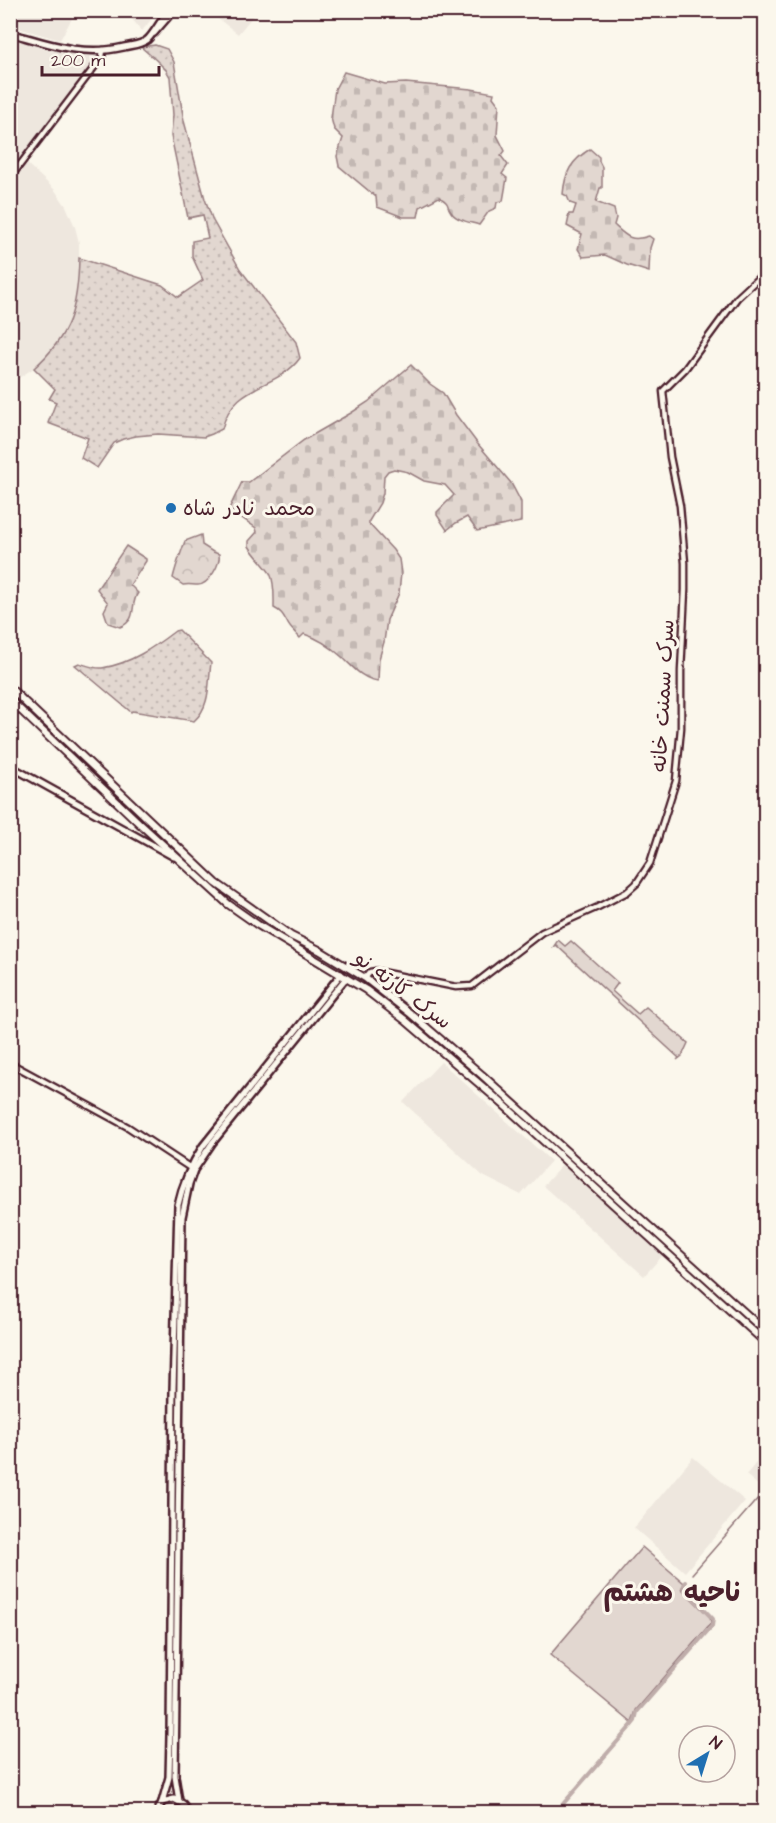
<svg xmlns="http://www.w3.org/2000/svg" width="776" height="1823" font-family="'Architects Daughter','Playpen Sans Arabic',sans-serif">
	<defs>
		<pattern id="grass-dots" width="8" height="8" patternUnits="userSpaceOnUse" patternTransform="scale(1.5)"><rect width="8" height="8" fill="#e2d7d0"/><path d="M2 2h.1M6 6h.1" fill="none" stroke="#c3b8b3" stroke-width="1.8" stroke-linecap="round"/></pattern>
		<pattern id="forest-crowns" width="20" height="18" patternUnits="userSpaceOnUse" patternTransform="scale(1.5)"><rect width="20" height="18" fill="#e2d7d0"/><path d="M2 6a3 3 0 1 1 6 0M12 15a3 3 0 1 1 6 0" fill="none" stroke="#c3b8b3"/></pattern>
		<pattern id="cemetery-stones" width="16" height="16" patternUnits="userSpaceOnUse" patternTransform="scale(1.5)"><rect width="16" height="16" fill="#e2d7d0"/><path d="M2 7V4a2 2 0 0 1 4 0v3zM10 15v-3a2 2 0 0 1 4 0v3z" fill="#c3b8b3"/></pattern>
	</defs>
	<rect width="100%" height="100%" fill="#fbf7ec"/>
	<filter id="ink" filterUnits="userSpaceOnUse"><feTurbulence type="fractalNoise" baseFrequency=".0167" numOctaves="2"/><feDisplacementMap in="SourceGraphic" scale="12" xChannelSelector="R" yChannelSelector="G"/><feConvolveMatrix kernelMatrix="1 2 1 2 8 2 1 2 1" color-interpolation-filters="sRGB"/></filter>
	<g filter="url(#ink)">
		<g fill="#eee7de">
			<path d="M10,11l1,-1 65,1 -16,29 -49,-14z"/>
			<path d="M125,11h33l-16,20z"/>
			<path d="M208,11h49l-19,23z"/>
			<path d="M10,33l46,13 47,4v3l-79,108 30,28 12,17 9,21 4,16v42l-4,21 -6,18 -9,16 -26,28 -23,15z"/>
			<path d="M441,1062l110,99 -30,34 -38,-19 -80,-74z"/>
			<path d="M563,1164l101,90 -20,22 -101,-90z"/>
			<path d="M765,1452v27l-6,7 -13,-11z"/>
			<path d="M693,1457l52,44 -60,71 -51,-44z"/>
		</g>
		<g fill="url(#grass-dots)" stroke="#967b7e" stroke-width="1.5">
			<path d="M155,45l12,4 7,13 10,59 21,78 8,22 27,48 56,73 4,16c-23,32 -67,24 -78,71l-10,5 -8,3 -46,-3 -22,2 -13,3 -9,4 -17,25 -16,-10 7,-20 -40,-15 8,-21 -7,-3 6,-10 -21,-21c37,-33 44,-62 45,-110l83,27 16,12 25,-17 -11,-24v-15l16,-3 -5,-23 -15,3 -17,-82 2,-21 -3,-38 -4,-7 -10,-10 -15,-13z"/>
			<path d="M179,630l32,33c-3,20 0,43 -17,58l-62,-10 -1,1 -56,-47 4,-2c7,2 16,6 23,5 28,-4 52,-21 73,-37z"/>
		</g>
		<path fill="url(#forest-crowns)" stroke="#967b7e" stroke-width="1.5" d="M201,535l1,10 11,7 6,2c2,9 -10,31 -21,31 -6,0 -9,-1 -15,0l-10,-7c3,-13 8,-25 12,-37z"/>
		<g fill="url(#cemetery-stones)" stroke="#967b7e" stroke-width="1.5">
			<path d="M344,72l41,12 21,-1 65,6 23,4 -1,4 6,8 -2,30 8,16 -4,5 7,9 -6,9 5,4 -4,23 -6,1 -1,6 -7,3 -10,14c-9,-3 -22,-4 -28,-13 -6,-8 1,-7 -12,-15l-19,10 -2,10h-15l-26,-10 -1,-10 -37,-31 -2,-10 6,-18 -9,-9 -3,-11 4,-29z"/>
			<path d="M590,149l9,8v4l3,6v21h-2l-4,14 18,7 2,9 -2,7c13,12 17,17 35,11l4,3 -3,9 -1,24 -22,-7 -22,-10 -22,2 -5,-8 4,-15 -15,-8 2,-9h-1l1,-3h4l3,-9 -6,-2 -3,-7 -4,-2c2,-22 8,-33 27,-45z"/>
			<path d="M411,365l19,19 13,9 13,22 21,28 34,40 10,19v20l-44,9 -10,-14 -11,6 -9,7 -10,-15v-3l17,-17 -9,-10 -21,-4 -16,-9 -14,-3 -6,2 -4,5 -1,17 -3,10 -11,18v3l24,26 6,9 2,14 -2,20 -12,27 -3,22 -5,17 -1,22c-16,-2 -25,-14 -36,-24 -11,-10 -24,-19 -38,-23l-4,4c-4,-5 -10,-9 -13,-16 -4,-7 -5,-10 -13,-14 0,-11 1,-25 -4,-35 -6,-9 -15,-17 -21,-27v-5l8,-9 -1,-4 -27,-19 13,-27h7l55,-42 47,-27 17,-11z"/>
			<path d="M126,546l20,13v2l-16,24 8,8c-9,12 1,26 -18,34l-12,-4 -4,-12 4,-8 -11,-14z"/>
		</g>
		<g fill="#e2d7d0" stroke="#967b7e" stroke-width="1.5">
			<path d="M558,940l7,6 6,-5 47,42 -6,8 26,23 8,-7 42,36 -6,13 -5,4 2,-2 -123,-113 -2,1z"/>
			<path d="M642,1547l42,36 -2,4 1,3 27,27 1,6 -75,87 -4,13 -82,-68z"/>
		</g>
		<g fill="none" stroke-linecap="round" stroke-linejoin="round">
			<path stroke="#907477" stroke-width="1.5" d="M692,1574l74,-85"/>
			<path stroke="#bfadaa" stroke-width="4" d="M556,1812l75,-86 4,-5 2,-9 75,-86 1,-7 -28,-29 -1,-5 2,-3"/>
			<defs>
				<g id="tertiary">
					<path d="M10,178l92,-121 1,-7"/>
					<path d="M365,978l5,-6 6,-1 80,16 16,-1 70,-54 56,-25 29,-15 9,-8 14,-21 26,-82 5,-53v-57l4,-81v-27l-5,-57 -10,-49 -7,-66 22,-22 52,-71 29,-27"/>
					<path d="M10,1063l118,64 64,42"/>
				</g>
				<g id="secondary">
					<path d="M10,33c40,11 73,24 114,14 8,-2 16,-2 23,-7 5,-4 16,-22 21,-30"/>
					<path d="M154,33l20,-23"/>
					<path d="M10,766l164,91"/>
					<path d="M179,1801l-4,-25 7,-559 7,-33 5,-14 19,-28 133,-164"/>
					<path d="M162,1802l7,-25 1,-42 3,-345 5,-185c5,-23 13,-40 25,-59l138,-172"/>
					<path d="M157,1812l5,-10 12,-3 9,5 4,8"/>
				</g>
				<g id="trunk">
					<path d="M10,688l206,195 75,53 28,14 46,28 46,36 71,61 284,257"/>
					<path d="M10,700l129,123 89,81 30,21 108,65 39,30 99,85 262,238"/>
				</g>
			</defs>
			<use href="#tertiary" stroke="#4a1f2b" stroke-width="9"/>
			<use href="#secondary" stroke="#4a1f2b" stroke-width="10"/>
			<use href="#trunk" stroke="#4a1f2b" stroke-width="10"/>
			<use href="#tertiary" stroke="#fbf7ec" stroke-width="4.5"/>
			<use href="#secondary" stroke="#fbf7ec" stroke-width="5"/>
			<use href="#trunk" stroke="#fbf7ec" stroke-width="6"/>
		</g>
	</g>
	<circle fill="#1f6fb2" stroke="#fbf7ec" stroke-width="2" cx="171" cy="508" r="6"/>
	<g text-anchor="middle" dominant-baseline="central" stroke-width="6" stroke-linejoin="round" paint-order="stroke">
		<g font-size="21" fill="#4a1f2b" stroke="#fbf7ec" text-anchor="start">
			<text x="183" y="508">محمد نادر شاه</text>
		</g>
		<g font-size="21" fill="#4a1f2b" stroke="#fbf7ec">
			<text transform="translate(663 696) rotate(-87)">سرک سمنت خانه</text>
			<text transform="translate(403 990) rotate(37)">سرک کارته نو</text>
		</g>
		<g font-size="27" font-weight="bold" fill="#4a1f2b" stroke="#fbf7ec">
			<text x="672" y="1593">ناحیه هشتم</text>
		</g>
	</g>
	<rect width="776" height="1823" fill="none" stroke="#fbf7ec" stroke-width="36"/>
	<rect x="18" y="18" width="740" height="1787" fill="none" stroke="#4a1f2b" stroke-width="2" filter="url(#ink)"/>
	<g transform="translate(707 1754) rotate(38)"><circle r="28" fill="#fbf7ec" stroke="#b4a19f" stroke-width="1.5"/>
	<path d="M0-4.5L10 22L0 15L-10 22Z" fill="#1f6fb2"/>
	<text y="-9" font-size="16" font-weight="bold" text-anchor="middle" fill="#4a1f2b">N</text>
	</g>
	<path d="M42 66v9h117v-9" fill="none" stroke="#4a1f2b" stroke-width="3"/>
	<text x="51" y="66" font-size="18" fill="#4a1f2b" stroke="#fbf7ec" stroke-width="4.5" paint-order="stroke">200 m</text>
</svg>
